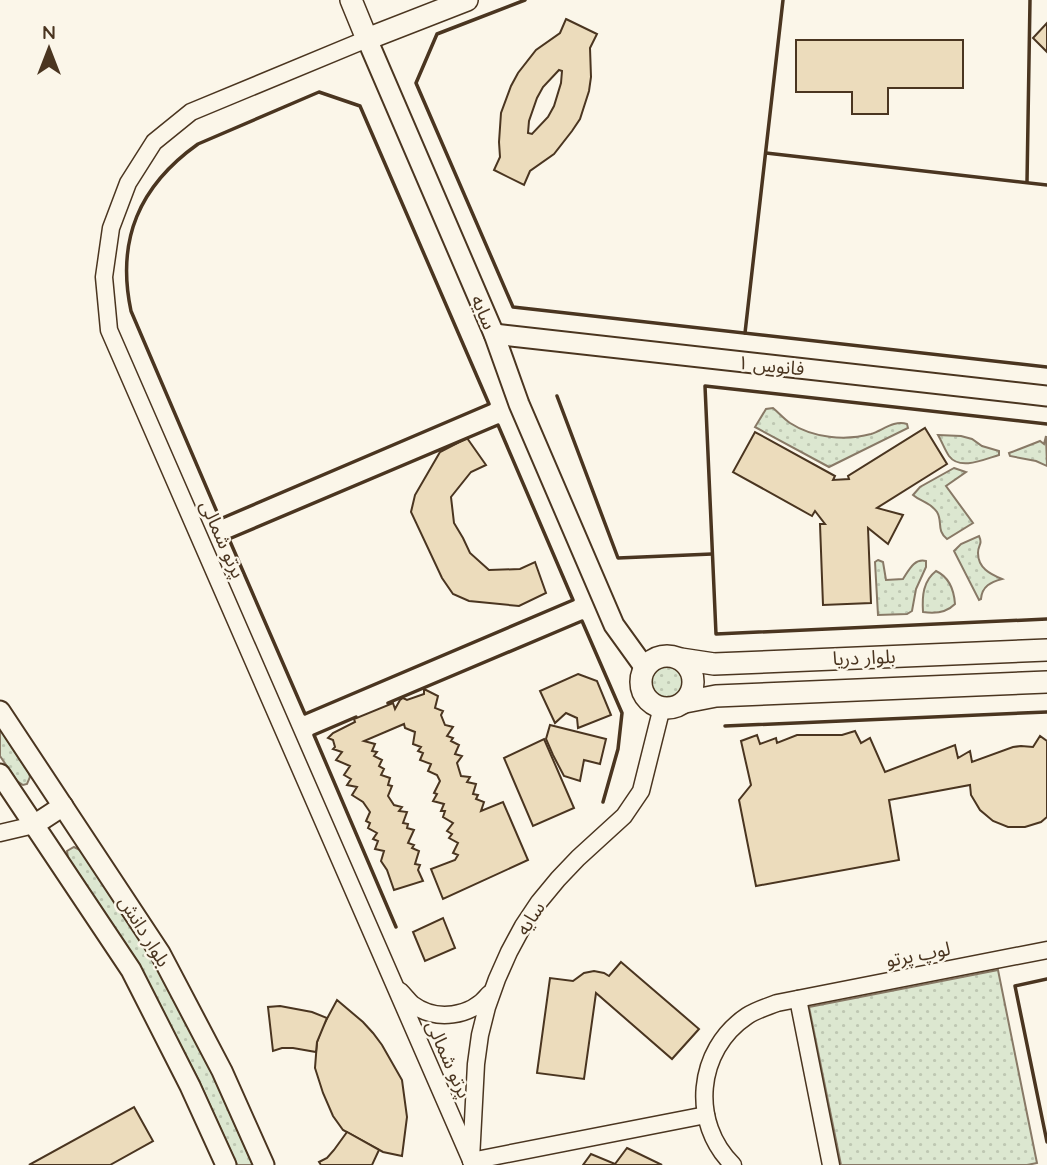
<svg xmlns="http://www.w3.org/2000/svg" width="1047" height="1165" font-family="Quicksand,'Noto Sans Arabic',sans-serif">
	<defs>
		<pattern id="grass-dots" width="8" height="8" patternUnits="userSpaceOnUse" patternTransform="scale(1.75)"><rect width="8" height="8" fill="#dce7d0"/><path d="M2 2h.1M6 6h.1" fill="none" stroke="#bec7b2" stroke-width="1.8" stroke-linecap="round"/></pattern>
	</defs>
	<rect width="100%" height="100%" fill="#fbf6e9"/>
	<g fill="url(#grass-dots)" stroke="#887966" stroke-width="2">
		<path d="M773,408c6,5 11,11 17,15 23,15 55,18 81,11 12,-4 23,-14 36,-10l1,4 -79,39 -74,-40 11,-18z"/>
		<path d="M938,435l23,1 11,3 10,7 17,5v4c-14,4 -39,16 -50,1 -4,-6 -7,-14 -11,-21z"/>
		<path d="M1046,436l1,30 -11,-5 -26,-5 -1,-3c11,-4 21,-8 31,-12l4,3z"/>
		<path d="M954,468l12,4 -20,14 27,37 -26,16c-11,-9 -4,-17 -10,-27 -8,-11 -16,-10 -24,-17l7,-8z"/>
		<path d="M979,536c4,9 -1,8 -1,17 0,15 12,21 24,26 -11,3 -20,7 -21,20l-2,1 -25,-49 7,-7z"/>
		<path d="M878,560l5,2 3,18 17,-1c6,-9 11,-21 23,-18v6l-10,22 -4,22 -5,3 -29,1 -3,-53z"/>
		<path d="M936,571c13,6 18,19 19,33 -9,9 -20,10 -32,8 -1,-16 0,-31 13,-41z"/>
		<circle cx="667" cy="682" r="19"/>
		<path d="M0,729l29,44 1,4 -3,7 -4,1 -6,-4 -17,-25z"/>
		<path d="M74,847l6,3 72,108 61,117 40,90h-16l-38,-84 -60,-115 -71,-108 -1,-7z"/>
		<path d="M998,970l39,193 -10,2h-186l-32,-158z"/>
	</g>
	<g fill="#ecdcbc" stroke="#4a3520" stroke-width="2" fill-rule="evenodd">
		<path d="M566,19l31,15 -7,14 1,29 -2,14 -9,28 -8,12 -18,23 -24,17 -6,14 -30,-15 6,-13 -1,-15 2,-29 10,-27 7,-13 18,-23 24,-17zM559,70l3,1 -1,12 -7,23 -6,11 -16,17 -4,-1 1,-12 8,-23 6,-11z"/>
		<path d="M1047,23v29l-14,-14z"/>
		<path d="M796,40h167v48h-75v26h-36v-22h-56z"/>
		<path d="M925,428l22,36 -70,44 26,7 -15,29 -20,-16 3,75 -48,2 -3,-81h5l-10,-13 -3,5 -79,-44 22,-40 80,44 -2,4 16,-1 -1,-3z"/>
		<path d="M467,438l19,27 -15,7 -20,25 3,26 9,15 7,15 19,17 31,-1 15,-7 11,31 -27,13 -50,-5 -16,-7 -11,-16 -31,-66 4,-17 25,-43z"/>
		<path d="M578,674l19,7 14,34 -33,13 -1,-10 -11,-5 -11,10 -15,-32z"/>
		<path d="M424,689l14,7 -3,12 8,3 -2,4 4,10 8,2 -6,9 6,2 -2,3 8,4 -4,9 7,2 -5,7 4,13 9,1 -3,5 9,2 -3,10 5,1 -2,4 8,3 -3,9 22,-9 25,58 -85,39 -12,-30 24,-9 3,-5 -5,-2 5,-10 -9,-5 3,-4 -5,-3 6,-8 -10,-6 2,-6h-4l3,-7 -11,-3 4,-7 -3,-1 6,-12 -3,-6 -9,-4 3,-7 -11,-4 3,-7 -5,-2 3,-4 -8,-3 2,-12 -10,-4 -1,-4 -40,17 11,3 -3,7 5,1 -3,4 8,4 -3,6 5,3 -3,6 9,3 -2,7 4,1 -4,10 6,9 8,2 -3,4 8,1 -4,11 5,1 -1,4 7,2 -6,13 6,2 -2,3 7,3 -4,13 5,1 -2,5 5,11 -29,9 -7,-20 -6,-9 3,-10 -9,-2 3,-8 -5,-2 4,-6 -9,-5 2,-5 -4,-2 4,-9 -7,-10 -11,-7 5,-8 -10,-2 4,-6 -7,-4 6,-9 -14,-6 6,-8 -9,-3 2,-2 -2,-7 -5,-2 5,-5 22,-11 -1,-3 39,-16 2,6 5,-9 3,-2 4,2 17,-6z"/>
		<path d="M550,725l56,14 -6,25 -16,-4 -4,21 -16,-5 -11,-21 -7,-16z"/>
		<path d="M855,731l6,12 9,-5 15,34 70,-27 3,13 12,-7 2,11 41,-15 8,-1 12,1 7,-11 7,5v76l-6,5 -16,5h-17l-15,-6 -13,-11 -9,-15 -1,-10 -81,15 10,60 -143,26 -17,-86 12,-15 -10,-44 16,-6 3,9 16,-6 1,5 20,-8h45z"/>
		<path d="M544,739l30,69 -41,18 -29,-68z"/>
		<path d="M443,918l12,30 -30,13 -12,-29z"/>
		<path d="M621,962l78,67 -27,30 -76,-66 -12,86 -47,-6 13,-95 23,3 11,-8 10,-2 10,2 5,3z"/>
		<path d="M337,1000l26,22 10,11 9,12 20,35 5,37 -5,39 -19,-4 -40,-22 -10,-14 -10,-23 -8,-25 2,-26 5,-14z"/>
		<path d="M280,1006l32,6 15,6 -10,24 -1,10 -23,-4h-11l-9,3 -5,-44z"/>
		<path d="M134,1107l19,34 -43,24h-81z"/>
		<path d="M347,1132l32,18 -7,15h-51l-2,-3 8,-4 7,-8z"/>
		<path d="M627,1148l35,17h-79l8,-11 24,10z"/>
	</g>
	<g fill="none" stroke-linecap="round" stroke-linejoin="round">
		<defs>
			<g id="minor">
				<path d="M367,39l-176,73 -37,30 -26,41 -17,45 -7,49 5,53 364,835"/>
				<path d="M0,833l34,-8"/>
				<path d="M400,991c4,4 8,9 12,13 24,18 59,13 77,-10"/>
				<path d="M798,999l33,166"/>
				<path d="M471,1159l5,-95 4,-29 7,-28 10,-28 12,-27 14,-26 16,-24 19,-23 20,-21 46,-42 17,-25 21,-84"/>
				<path d="M471,1161l235,-46"/>
				<path d="M733,1165c-43,-42 -37,-115 14,-149 9,-6 20,-9 30,-13l270,-53"/>
			</g>
			<g id="tertiary">
				<path d="M367,39l127,295 25,70 95,221 31,43"/>
				<path d="M494,334l553,62"/>
				<path d="M0,711l160,242 62,118 42,94"/>
				<path d="M0,774l131,196 59,116 36,79"/>
				<path d="M34,825l29,-19"/>
			</g>
			<g id="secondary">
				<path d="M351,0l16,39 100,-39"/>
				<circle cx="667" cy="682" r="26"/>
				<path d="M681,659l33,5 333,-14"/>
				<path d="M685,702l31,-6 331,-14"/>
			</g>
		</defs>
		<use href="#minor" stroke="#4a3520" stroke-width="19"/>
		<use href="#tertiary" stroke="#4a3520" stroke-width="23"/>
		<use href="#secondary" stroke="#4a3520" stroke-width="24"/>
		<use href="#minor" stroke="#fbf6e9" stroke-width="16"/>
		<use href="#tertiary" stroke="#fbf6e9" stroke-width="19"/>
		<use href="#secondary" stroke="#fbf6e9" stroke-width="21"/>
		<g stroke="#4a3520" stroke-width="3.5">
			<path d="M525,0l-88,34 -21,49 97,224 534,60"/>
			<path d="M319,92l41,14 129,298 -269,115 -89,-208c-15,-71 8,-125 67,-167z"/>
			<path d="M766,153l281,32"/>
			<path d="M1027,182l3,-182"/>
			<path d="M745,333l38,-333"/>
			<path d="M557,396l61,162 94,-4"/>
			<path d="M1047,424l-342,-38 11,248 331,-15"/>
			<path d="M498,425l75,175 -268,114 -76,-175z"/>
			<path d="M388,703l194,-82 40,92 -4,36 -15,53"/>
			<path d="M356,717l-42,18 82,192"/>
			<path d="M725,726l322,-14"/>
			<path d="M1047,979l-32,7 32,156"/>
		</g>
	</g>
	<g text-anchor="middle" dominant-baseline="central" stroke-width="5" stroke-linejoin="round" paint-order="stroke">
		<g font-size="19" fill="#4a3520" stroke="#fbf6e9">
			<text transform="translate(484 312) rotate(67)">سایه</text>
			<text transform="translate(771 365) rotate(6)">فانوس ۱</text>
			<text transform="translate(223 539) rotate(66)">پرتو شمالی</text>
			<text transform="translate(864 657) rotate(-2)">بلوار دریا</text>
			<text transform="translate(530 918) rotate(-57)">سایه</text>
			<text transform="translate(145 931) rotate(58)">بلوار دانش</text>
			<text transform="translate(918 954) rotate(-11)">لوپ پرتو</text>
			<text transform="translate(449 1059) rotate(66)">پرتو شمالی</text>
		</g>
	</g>
	<g transform="translate(49 49)" stroke="#fbf6e9" stroke-width="5" paint-order="stroke">
	<path d="M0-5L12 26L0 18L-12 26Z" fill="#4a3520"/>
	<text y="-10" font-size="19" font-weight="bold" text-anchor="middle" fill="#4a3520">N</text>
	</g>
</svg>
